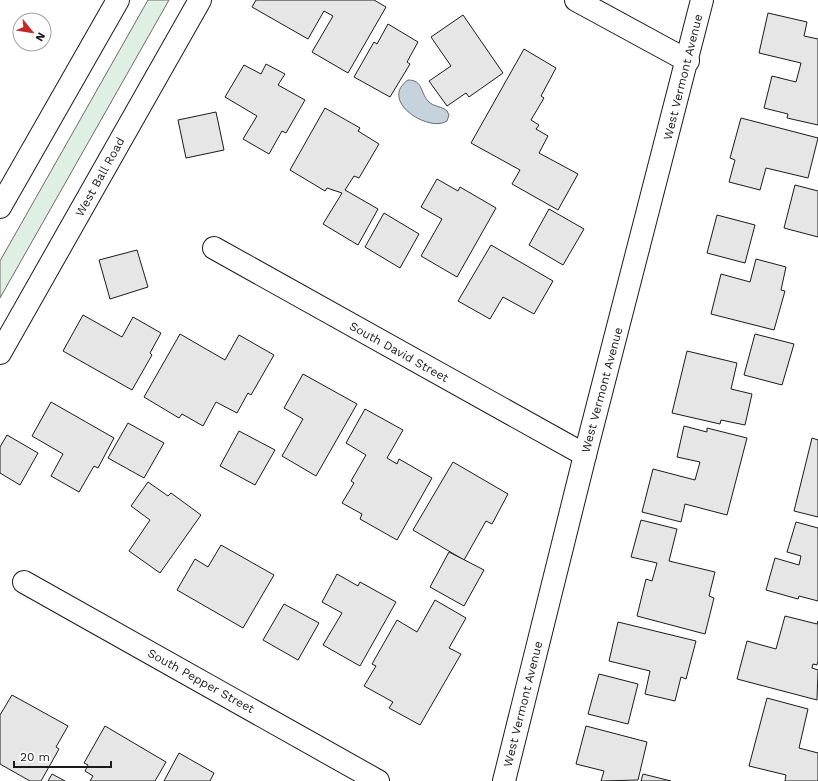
<svg xmlns="http://www.w3.org/2000/svg" width="818" height="781" font-family="'Work Sans',sans-serif">
	<rect width="100%" height="100%" fill="#fff"/>
	<path fill="#e0efe3" stroke="#6a6a6a" d="M148,0h21l-169,298v-37z"/>
	<path fill="#c6d2dc" stroke="#6a6a6a" d="M408,80c15,0 12,12 20,21 5,6 14,5 19,10l2,4 -2,6c-18,12 -69,-20 -39,-41z"/>
	<g fill="#e6e6e6" stroke="#1a1a1a">
		<path d="M256,0h118l12,7 -38,66 -36,-21 21,-36 -9,-5 -16,28 -56,-32z"/>
		<path d="M768,13l39,9 -3,14 14,3v86l-31,-7 1,-4 -24,-6 8,-32 24,6 5,-19 -42,-10z"/>
		<path d="M463,15l40,58 -34,24 -3,-4 -19,13 -18,-25 22,-15 -20,-29z"/>
		<path d="M388,24l30,18 -11,20 3,2 -20,33 -36,-20 20,-35 3,2z"/>
		<path d="M524,49l32,19 -15,28 3,2 -13,22 8,5 -3,4 12,7 -9,17 39,21 -20,36 -46,-26 8,-14 -49,-27z"/>
		<path d="M266,64l19,10 -7,11 27,15 -19,33 -4,-2 -13,23 -26,-15 14,-23 -32,-19 19,-32 17,9z"/>
		<path d="M325,108l35,20 -2,3 21,13 -20,34 -5,-2 -9,14 33,19 -20,36 -35,-21 19,-31 -15,-5 -2,3 -35,-21z"/>
		<path d="M216,112l8,38 -38,8 -8,-38z"/>
		<path d="M741,118l77,20 -10,40 -42,-10 -6,22 -31,-8 6,-22 -5,-2z"/>
		<path d="M437,179l21,12 2,-4 36,21 -39,69 -36,-21 21,-37 -21,-12z"/>
		<path d="M795,185l23,6v46l-34,-9z"/>
		<path d="M549,209l35,20 -21,36 -34,-20z"/>
		<path d="M384,213l35,21 -19,34 -35,-21z"/>
		<path d="M717,215l38,10 -10,38 -38,-10z"/>
		<path d="M491,245l62,36 -19,33 -31,-17 -13,22 -32,-18z"/>
		<path d="M137,250l11,37 -38,12 -11,-39z"/>
		<path d="M756,259l30,8 -5,23 4,1 -11,39 -63,-16 10,-40 29,8z"/>
		<path d="M83,315l39,22 11,-20 28,16 -11,20 2,2 -20,35 -69,-39z"/>
		<path d="M180,334l45,26 14,-25 35,20 -23,40 -3,-2 -11,20 -21,-11 -13,24 -21,-12 -3,4 -35,-21z"/>
		<path d="M755,334l39,10 -12,41 -38,-10z"/>
		<path d="M687,351l50,12 -6,26 21,5 -7,31 -24,-5 -1,4 -48,-11z"/>
		<path d="M303,374l54,30 -41,72 -34,-20 21,-37 -19,-11z"/>
		<path d="M51,402l63,36 -16,30 -4,-2 -15,26 -28,-16 12,-22 -31,-18z"/>
		<path d="M365,409l38,21 -16,28 10,6 2,-5 33,19 -35,62 -37,-21 2,-5 -20,-11 12,-20 -3,-2 15,-26 -20,-12z"/>
		<path d="M128,423l36,20 -20,35 -36,-20z"/>
		<path d="M684,426l23,6v-4l40,10 -20,77 -42,-11 -4,18 -39,-10 11,-43 42,11 5,-18 -23,-5z"/>
		<path d="M239,431l36,19 -20,35 -35,-19z"/>
		<path d="M7,435l31,18 -18,32 -20,-12v-26z"/>
		<path d="M812,438l6,2v77l-24,-6z"/>
		<path d="M453,462l55,32 -16,30 -6,-3 -22,39 -51,-30z"/>
		<path d="M148,482l20,14 3,-3 30,22 -41,58 -31,-22 21,-31 -19,-14z"/>
		<path d="M641,520l36,9 -8,32 46,11 -6,24 5,2 -9,36 -68,-18 9,-37 6,2 5,-18 -26,-6z"/>
		<path d="M796,522l22,6v73l-19,-5 -1,3 -32,-9 9,-32 24,7 2,-9 -14,-4z"/>
		<path d="M221,545l53,30 -31,53 -66,-38 18,-31 13,8z"/>
		<path d="M449,552l35,18 -20,36 -34,-19z"/>
		<path d="M337,574l21,12 2,-4 36,20 -36,64 -37,-21 19,-32 -20,-11z"/>
		<path d="M435,600l31,18 -17,30 12,6 -41,71 -31,-17 4,-6 -29,-16 12,-20 -4,-2 25,-44 20,12z"/>
		<path d="M284,604l35,19 -21,37 -35,-20z"/>
		<path d="M785,616l32,8 1,-3v40l-1,4 -4,-1 -1,4 6,2 -1,30 -80,-21 10,-38 29,8z"/>
		<path d="M618,622l78,19 -10,38 -5,-2 -6,24 -30,-7 5,-23 -41,-10z"/>
		<path d="M599,674l39,10 -10,40 -40,-10z"/>
		<path d="M12,695l56,31 -12,21 3,2 -18,32h-11l-30,-17v-49z"/>
		<path d="M767,698l41,11 -9,39 19,5v28h-33l1,-6 -37,-9z"/>
		<path d="M105,726l61,36 -11,19h-65l3,-5 -8,-5 3,-6 -4,-2z"/>
		<path d="M586,726l61,16 -9,38 -37,1 3,-10 -28,-7z"/>
		<path d="M179,753l35,20 -4,8h-46z"/>
		<path d="M52,774l13,7h-17z"/>
		<path d="M643,774l28,7h-30z"/>
	</g>
	<g fill="none" stroke-linecap="round" stroke-linejoin="round">
		<defs>
			<g id="minor">
				<path d="M576,0l112,61"/>
				<path d="M214,248l371,207"/>
				<path d="M24,582l354,199"/>
				<path d="M504,781l81,-326 117,-455"/>
			</g>
			<g id="major">
				<path d="M0,207l118,-207"/>
				<path d="M0,353l200,-353"/>
			</g>
		</defs>
		<use href="#minor" stroke="#1a1a1a" stroke-width="24"/>
		<use href="#major" stroke="#1a1a1a" stroke-width="24"/>
		<use href="#minor" stroke="#fff" stroke-width="22"/>
		<use href="#major" stroke="#fff" stroke-width="22"/>
	</g>
	<g text-anchor="middle" dominant-baseline="central" stroke-width="3" stroke-linejoin="round" paint-order="stroke">
		<g font-size="12" fill="#1a1a1a" stroke="#fff">
			<text transform="translate(683 77) rotate(-76)">West Vermont Avenue</text>
			<text transform="translate(100 177) rotate(-61)">West Ball Road</text>
			<text transform="translate(399 352) rotate(29)">South David Street</text>
			<text transform="translate(602 390) rotate(-75)">West Vermont Avenue</text>
			<text transform="translate(201 681) rotate(29)">South Pepper Street</text>
			<text transform="translate(523 704) rotate(-76)">West Vermont Avenue</text>
		</g>
	</g>
	<g transform="translate(32 32) rotate(120)"><circle r="19" fill="#ffffff" stroke="#a3a3a3"/>
	<path d="M0-3L7 15L0 10L-7 15Z" fill="#c62828"/>
	<text y="-6" font-size="11" font-weight="bold" text-anchor="middle" fill="#1a1a1a">N</text>
	</g>
	<path d="M14 761v6h97v-6" fill="none" stroke="#1a1a1a" stroke-width="2"/>
	<text x="20" y="761" font-size="12" fill="#1a1a1a" stroke="#ffffff" stroke-width="3" paint-order="stroke">20 m</text>
</svg>
